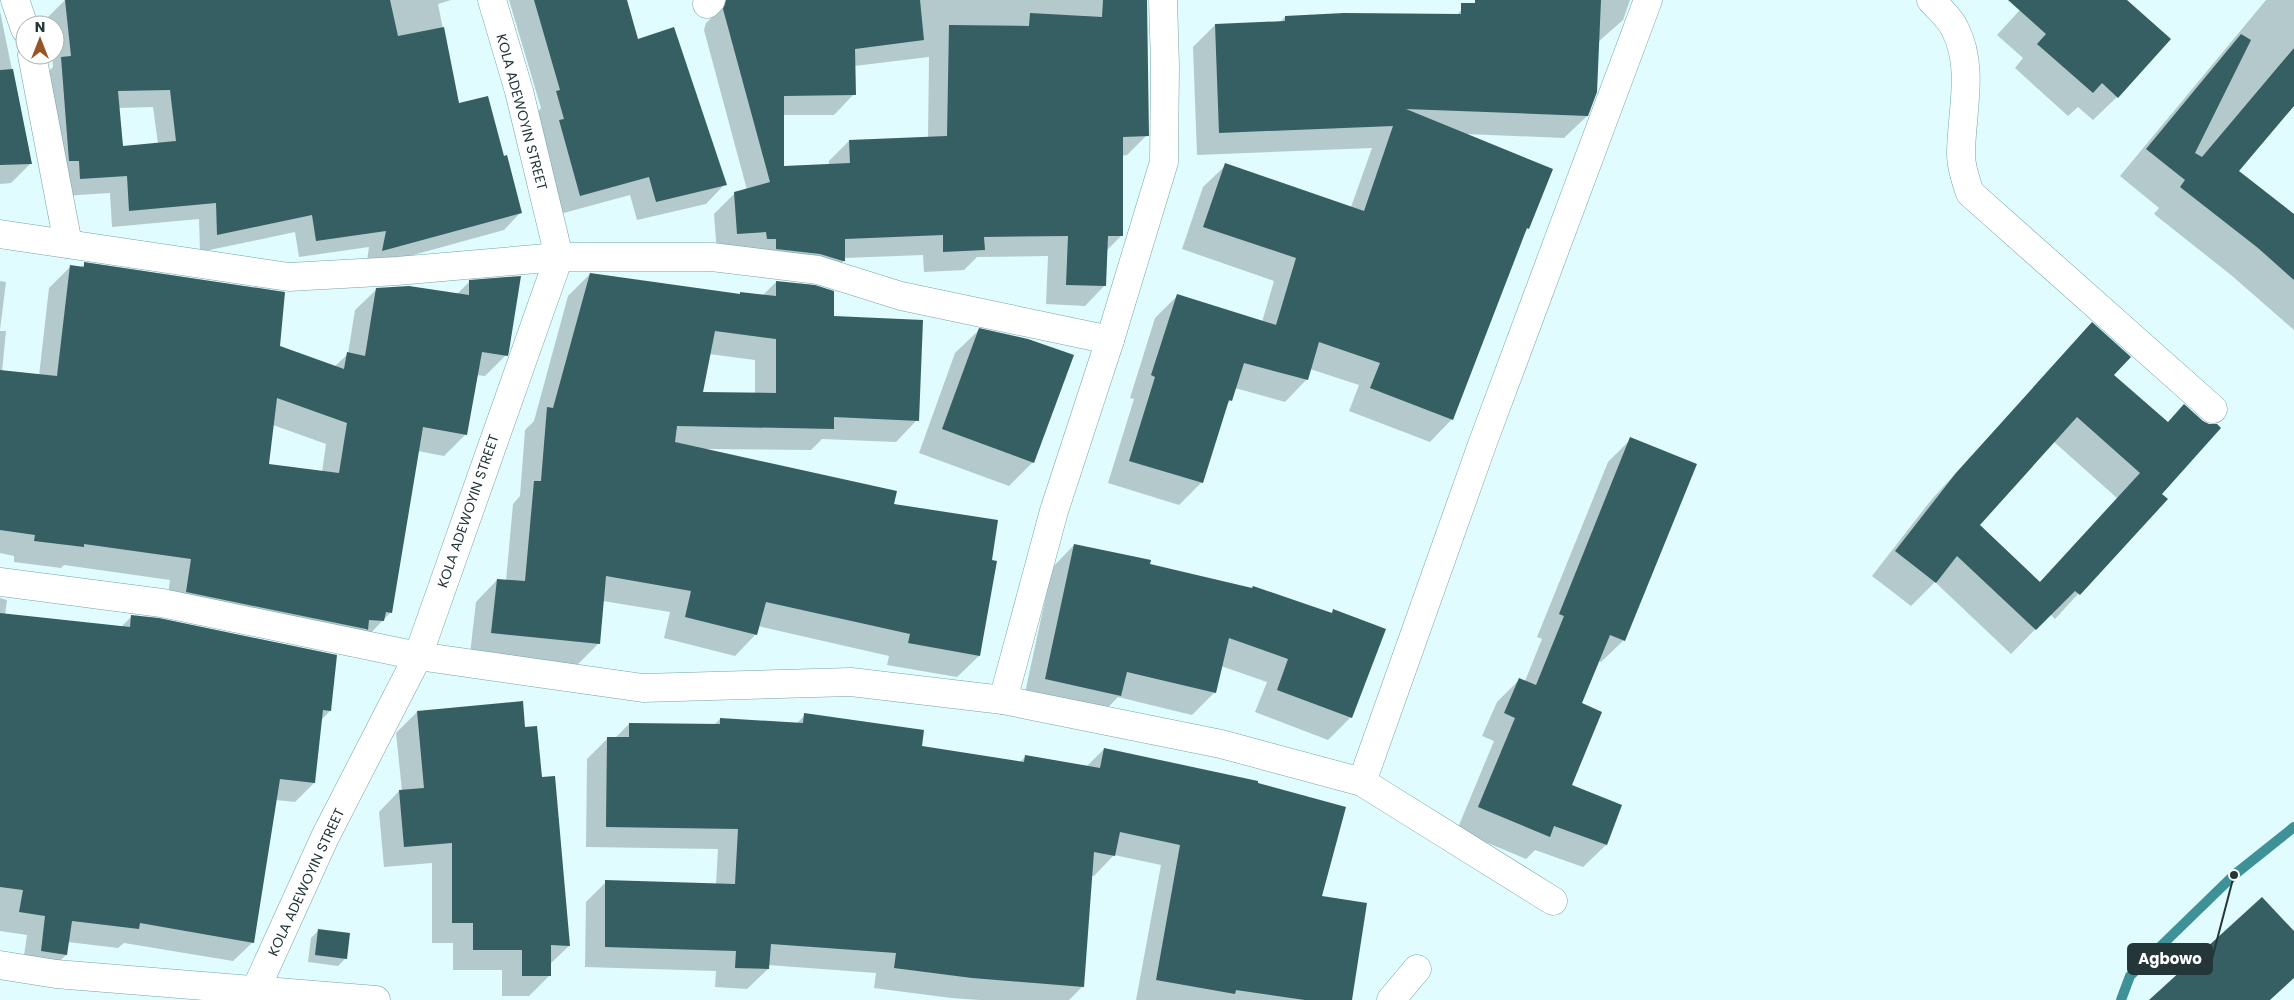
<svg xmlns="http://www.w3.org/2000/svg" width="2294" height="1000" font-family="Poppins,sans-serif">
	<rect width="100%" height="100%" fill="#e1fcfe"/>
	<g fill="#0003" fill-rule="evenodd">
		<path d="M65,0h386l-13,4 20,101 45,52 18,55 -17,18 -138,38 3,-21 -70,10 -4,-25 -95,20 -1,-33 -87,8 -2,-34 -47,3 -18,-121 8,-8 -1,-12h3v-30h-6l-1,-8zM153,107l5,37 -37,4 -3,-40z"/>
		<path d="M509,0h116l12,41 88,143 -19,20 -69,16 -7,-25 -70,19 -20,-73 4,-5 -6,-24 3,-4z"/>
		<path d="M737,0h410v135l-20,20 -6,1v80l-14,14 -2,35 -20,21 -39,-2 2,-48 -71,1 -13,13 -40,2 -1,-17 -79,3v3l-20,20 -107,-27 -3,-40 21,-21 12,-3 -43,-160 2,-7 21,-20zM929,57l-1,81 -79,3 -20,20v4l-46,2v-52h51l20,-21v-28z"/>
		<path d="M1528,0h102l-7,20 -25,22 -11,74 -23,22 -98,-4 86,36 -24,58 -4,4 -72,187 -22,23 -81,-31 10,-26 -49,-16 -3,10 -22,23 -50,-14 -4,12 -6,6 -23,76 -23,23 -71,-22 26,-84 -4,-1 25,-80 23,-23 84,27 12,-41 -92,-32 21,-62 23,-22 125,42 21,-59 -175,7 -4,-108 22,-22 65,-3 5,-5 172,-2 4,-5z"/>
		<path d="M2029,0h96l-8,97 -24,23 -15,-13 -10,9 -53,-48 8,-10 -26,-23z"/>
		<path d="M2266,0h28v104l-57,67 57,44v115l-63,-55 -77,-61 5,-6 -39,-32z"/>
		<path d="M0,11l31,152 -20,20 -11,1z"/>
		<path d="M85,264l193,83 56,20 14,-13 7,-44 22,-21 79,6 13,-13 37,73 -21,21 -8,-1 -11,59 -22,22 -26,-5 -27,161 -29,30 -196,-29 4,-33 -106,-15 -3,3 -47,-6v-6l-14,-3v-222h6l-4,41 37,4 10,-88 22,-22 10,1zM273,425l53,19 -4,28 -54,-7z"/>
		<path d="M590,274l149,21 2,-2 21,3 14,-14 57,36 84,102 -21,22 -74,-3 -11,11 -107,-1 188,56 87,151 -22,21 -70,-12 2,-9 -131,-30 -2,8 -21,22 -71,-18 6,-26 -67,-11 -4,42 -22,22 -107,-11 6,-52 21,-22 9,1 7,-77 7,-8 5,-66 9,-9 34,-125zM709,354l46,6v34l-53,-1z"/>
		<path d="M0,281l6,1 -6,48z"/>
		<path d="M2092,324l68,170 6,5 -111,120 -5,-5 -39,40 -76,-72 -24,24 -39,-30 60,-77zM2053,441l64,57 -78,85 -61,-58z"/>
		<path d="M979,330l54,132 -24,24 -90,-33 36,-100z"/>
		<path d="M1631,439l-7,201 -23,22 -3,-1 -18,43 -10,82 50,20 -14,39 -23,22 -48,-17 -9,9 -69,-29 37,-89 -12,-5 15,-34 23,-23 5,2 17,-42 -5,-2 71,-175z"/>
		<path d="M1074,545l256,69 4,-3 17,106 -23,23 -73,-28 12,-30 -46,-16 -6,26 -23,23 -74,-18 -20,21 -75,-16 29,-134z"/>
		<path d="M0,598l7,2 -2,15 116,12 11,-11 198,95 -9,9 -7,63 -19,19 -19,-2 -23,142 -20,19 -109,-18 -6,5 -50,-6 -2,13 -19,19 -25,-4 5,-35 -27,-4z"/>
		<path d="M417,712l107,17 16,49 29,168 -20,19v11l-20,20h-27v-26h-49v-27h-21v-80l-48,4 -5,-55 20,-21h3l-6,-58z"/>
		<path d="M805,715l115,32 99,16 7,-7 61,10 17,-17 217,148 30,103h-215l25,-135 -47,-10 -20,21h-3l-8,110 -14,14h-89l-29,-2 -77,-10 2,-15 -108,-8v4l-21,20 -32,-2 1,-16 -131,-4 1,-65 20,-20 110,3 2,-36 -132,-2 1,-88 21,-21h7l14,-14 85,1 6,-6 76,5z"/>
		<path d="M319,930l27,28 -8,8 -30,-4 3,-24z"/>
	</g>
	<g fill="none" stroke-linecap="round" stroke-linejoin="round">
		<path stroke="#3f9198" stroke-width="10" d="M2121,1000l9,-24 104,-101 60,-48"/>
	</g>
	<g fill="#355f62" fill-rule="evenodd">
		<path d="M65,0h325l8,36 46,-9 15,76 29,-7 16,60 3,-1 15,58 -140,38 4,-20 -70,10 -4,-26 -95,20 -1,-32 -87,8 -2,-35 -47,3 -1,-18h-10l-8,-104 10,-1zM170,90l6,51 -53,5 -5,-55z"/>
		<path d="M534,0h93l11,39 36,-12 53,158 -71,17 -7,-25 -69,19 -21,-76 5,-1 -8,-28 4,-1z"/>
		<path d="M726,0h194l4,40 -69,9 1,46 -72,1v70l66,-3 -1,-23 98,-4 2,-111 80,1 1,-13 72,4 1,-17h44l2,136 -26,1v99h-15l-2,50 -40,-1 2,-49 -84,1 1,13 -42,2v-17l-98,4v22h-2l-23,-7 -44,-5v-10h-9l-1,-7 -29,2 -3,-42 36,-10 -47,-173z"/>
		<path d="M1475,0h126l-4,92 -9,24 -182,-7 147,60 -24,60 -2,-1 -74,192 -83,-32 10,-25 -61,-21 -11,38 -64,-17 -12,38 -3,-1 -26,83 -74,-22 26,-84 -4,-2 26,-81 99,31 20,-67 -93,-31 22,-64 139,48 29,-85 -174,7 -4,-109 70,-3v-5l59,-3 117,1v-11h14z"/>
		<path d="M2008,0h119l44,39 -53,59 -16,-15 -9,10 -56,-49 9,-10z"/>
		<path d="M2241,34l10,6 -56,113 7,4 92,-109v58l-55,65 55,43v66l-36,-32 -78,-61 5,-7 -39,-31z"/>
		<path d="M13,69l19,95 -32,1v-95z"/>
		<path d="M84,262l201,30 -5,54 64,23 3,-17 18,4 11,-68 33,-2 60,9v-15l52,-4 -12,75 -1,5 -26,-4 -15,83 -44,-8 -31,186 -6,-1 -2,9 -15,-1 -1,10 -2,-1 -180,-37 5,-33 -107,-15v3l-50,-6 1,-6 -35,-5v-160l57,6 13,-111 14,2zM277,398l70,25 -8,50 -70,-9z"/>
		<path d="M590,273l150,21v-2l36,4v-15l39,4 19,6v25l89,4 -4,101 -85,-4v12l-157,-3 -2,16 222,49 -3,13 104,16 -6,40 5,1 -17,95 -72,-13 2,-9 -144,-32 -9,33 -72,-18 6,-26 -85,-15 -6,68 -109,-11 6,-54 28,2 9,-100h7l6,-74 6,1zM715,331l61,8v54l-73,-1z"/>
		<path d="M2092,322l39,35 -17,18 54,47 16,-18 19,17 6,3h8l4,4 -59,66 6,5 -88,96 -5,-4 -39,39 -79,-74 -21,27 -41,-32 61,-78zM2077,417l63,56 -100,109 -60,-57z"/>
		<path d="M979,328l49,11 46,16 -40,108 -92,-34z"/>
		<path d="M1630,437l67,27 -72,177 -15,-6 -28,68 20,9 -30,73 50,20 -15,40 -53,-19 -4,11 -72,-30 37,-89 -11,-5 15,-35 17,7 28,-69 -5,-2z"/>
		<path d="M1074,544l77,16 -1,4 102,24 1,-2 79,27 1,-4 53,20 -34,89 -75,-28 11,-31 -59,-21 -13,55 -89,-21 -6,24 -76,-17z"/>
		<path d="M0,613l130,14 1,-12 28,3 178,37 -6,56 -8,-1 -8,73 -35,-4 -26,164 -114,-20 -1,6 -67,-8 -5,34 -26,-4 4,-35 -26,-4 4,-22 -23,-3z"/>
		<path d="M523,701l2,26 12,-1 5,51 13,-1 15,170 -19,-1v31h-29v-26h-49v-27h-21v-80l-48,4 -5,-57 25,-2 -7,-77z"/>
		<path d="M804,713l120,17 -2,16 102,16 1,-7 75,13 4,-20 154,33v2l88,24 -24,89 45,7 -15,97h-47l-69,-10 -1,4 -79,-14 24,-135 -60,-13 -5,24 -21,-4 -10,135 -112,-9 -78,-10 2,-15 -125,-9 -2,25 -34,-1 1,-17 -131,-4v-67l130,4 3,-55 -132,-2 1,-90h22v-14l91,1v-6l83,5z"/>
		<path d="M2262,897l32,34v47l-24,22h-121z"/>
		<path d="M318,929l32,4 -3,26 -32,-4z"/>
	</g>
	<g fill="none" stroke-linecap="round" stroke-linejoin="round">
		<defs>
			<g id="minor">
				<path d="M15,0l10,29"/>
				<path d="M1931,0c8,9 19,18 24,29 20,39 6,85 6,126 0,13 5,26 9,38l243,216"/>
				<path d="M707,4l4,-4"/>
				<path d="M32,55l36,189"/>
				<path d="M0,234l289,43 108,-6 162,-14h153l106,13 83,26 209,44"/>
				<path d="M0,582l162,21 256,53 225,32 208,-6 152,18 218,44 141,38 191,119"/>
				<path d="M1003,700l51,-189 56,-171 54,-178 1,-97 -2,-65"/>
				<path d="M1362,782l121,-340 165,-442"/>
				<path d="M0,965l56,9 320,26"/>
				<path d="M251,1000l74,-163 93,-181 141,-399 -40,-166 -27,-91"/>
				<path d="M1391,1000l26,-31"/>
			</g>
		</defs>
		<use href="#minor" stroke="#77a3a7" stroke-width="29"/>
		<use href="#minor" stroke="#fff" stroke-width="28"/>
	</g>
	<g text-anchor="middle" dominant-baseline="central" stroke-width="5" stroke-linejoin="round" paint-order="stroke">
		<g font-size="14" fill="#243638" stroke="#fff">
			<text transform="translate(522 112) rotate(75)">KOLA ADEWOYIN STREET</text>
			<text transform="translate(468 511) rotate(-71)">KOLA ADEWOYIN STREET</text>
			<text transform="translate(306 882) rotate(-65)">KOLA ADEWOYIN STREET</text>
		</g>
	</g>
	<path fill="none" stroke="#243638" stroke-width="2" d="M2234 875L2212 959"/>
	<circle fill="#243638" stroke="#fff" stroke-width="2" cx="2234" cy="875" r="5"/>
	<rect fill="#243638" stroke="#243638" stroke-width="2" x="2128" y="944" width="84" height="30" rx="5"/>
	<g font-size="15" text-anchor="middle" font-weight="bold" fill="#fff">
		<text x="2170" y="964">Agbowo</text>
	</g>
	<g transform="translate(40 40)"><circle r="24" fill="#ffffff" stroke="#a7afaf"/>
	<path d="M0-4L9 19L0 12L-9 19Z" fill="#975424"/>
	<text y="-8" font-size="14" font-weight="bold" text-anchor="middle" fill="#243638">N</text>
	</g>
</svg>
